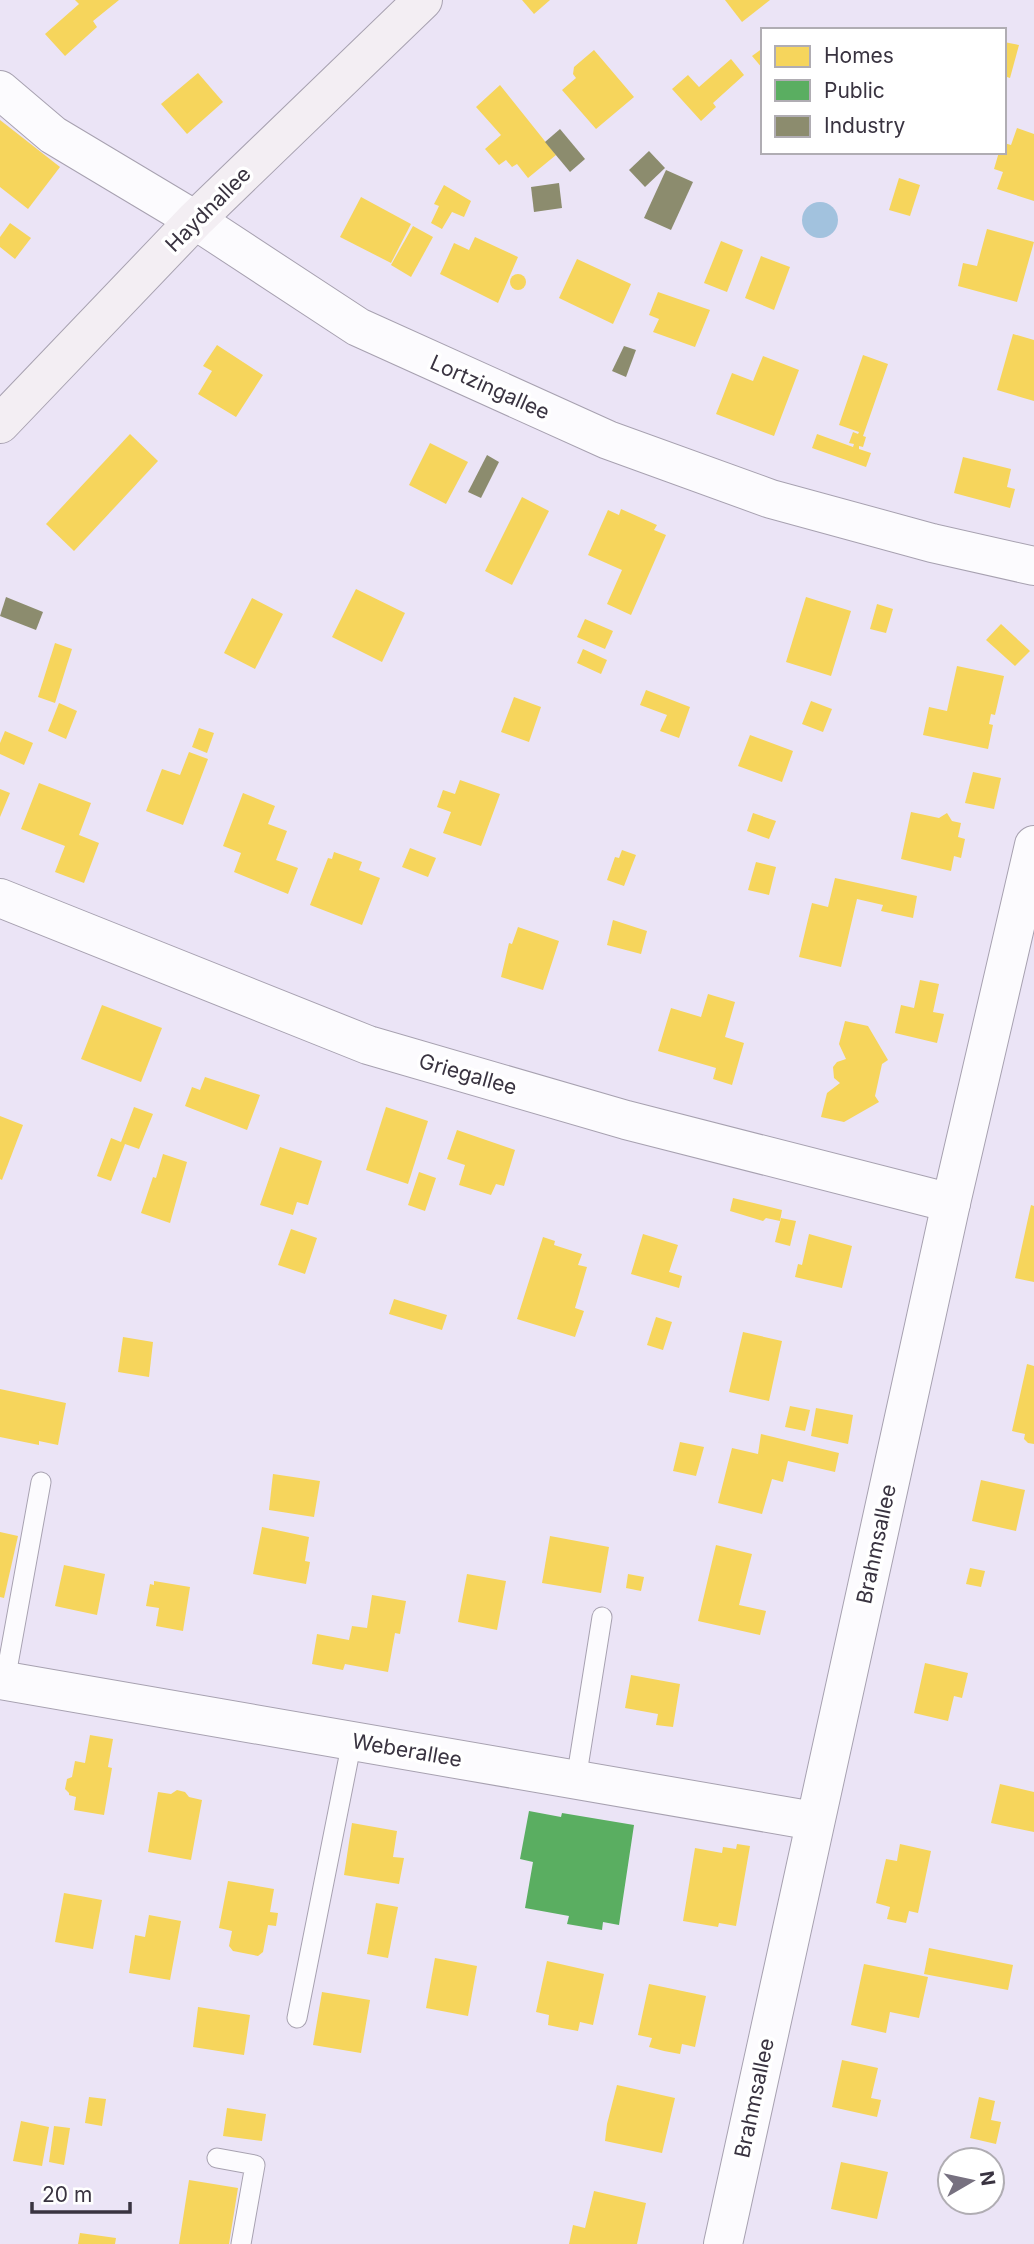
<svg xmlns="http://www.w3.org/2000/svg" width="1034" height="2244" font-family="Inter,sans-serif">
	<rect width="100%" height="100%" fill="#ebe4f6"/>
	<circle fill="#a2c2de" cx="820" cy="220" r="18"/>
	<g fill="#f6d55c">
		<path d="M75,0h44l-26,21 4,6 -32,29 -20,-22 34,-30z"/>
		<path d="M522,0h28l-16,14z"/>
		<path d="M725,0h45l-28,22z"/>
		<path d="M1004,42l15,3 -9,33 -6,-2z"/>
		<path d="M763,48v21l-11,-13z"/>
		<path d="M594,50l40,47 -38,32 -34,-39 14,-12 -3,-4 1,-7z"/>
		<path d="M731,59l13,16 -31,28 3,4 -15,14 -29,-32 16,-14 11,12z"/>
		<path d="M198,73l25,29 -36,32 -26,-30z"/>
		<path d="M500,85l56,70 -28,23 -11,-14 -5,3 -6,-7 -7,5 -14,-16 16,-14 -25,-28z"/>
		<path d="M0,120l60,47 -32,42 -28,-22z"/>
		<path d="M1017,128l17,6v67l-37,-12 6,-17 -9,-3 5,-17h5v-9l7,2z"/>
		<path d="M899,178l21,7 -10,31 -21,-6z"/>
		<path d="M444,185l27,16 -7,16 -12,-5 -10,17 -11,-6 8,-17 -5,-2z"/>
		<path d="M361,197l50,27 -20,39 -51,-26z"/>
		<path d="M10,223l21,15 -16,21 -15,-12v-10z"/>
		<path d="M413,226l20,11 -22,40 -20,-12z"/>
		<path d="M987,229l47,13 -17,60 -59,-16 5,-23 14,3z"/>
		<path d="M475,237l43,20 -20,46 -58,-29 14,-31 15,7z"/>
		<path d="M721,241l22,9 -16,42 -23,-9z"/>
		<path d="M761,256l29,11 -16,43 -29,-12z"/>
		<path d="M577,259l54,25 -18,40 -54,-26z"/>
		<circle cx="518" cy="282" r="8"/>
		<path d="M658,292l52,18 -15,37 -42,-15 6,-13 -10,-4z"/>
		<path d="M1013,334l21,6v61l-37,-11z"/>
		<path d="M217,345l46,30 -27,42 -38,-23 14,-23 -9,-5z"/>
		<path d="M863,355l25,9 -25,72 3,1 -3,10 -4,-1v3l12,4 -5,14 -54,-19 5,-14 36,13 1,-3 -5,-1 4,-11 5,2 1,-2 -20,-7z"/>
		<path d="M763,356l36,14 -25,66 -58,-22 16,-41 21,8z"/>
		<path d="M130,434l28,27 -84,90 -28,-27z"/>
		<path d="M430,443l38,19 -22,42 -37,-19z"/>
		<path d="M963,457l48,12 -4,18 8,2 -5,19 -56,-15z"/>
		<path d="M522,497l27,14 -37,74 -27,-14z"/>
		<path d="M621,509l36,16 -3,5 12,5 -35,80 -24,-11 15,-34 -34,-15 20,-45 11,5z"/>
		<path d="M356,589l49,24 -23,49 -50,-25z"/>
		<path d="M806,597l45,14 -20,65 -45,-14z"/>
		<path d="M252,598l31,16 -28,55 -31,-16z"/>
		<path d="M877,604l16,5 -7,24 -16,-4z"/>
		<path d="M585,619l28,12 -8,18 -28,-12z"/>
		<path d="M1001,624l29,27 -15,15 -29,-26z"/>
		<path d="M55,643l17,6 -17,54 -17,-6z"/>
		<path d="M583,649l24,11 -6,14 -24,-11z"/>
		<path d="M957,666l47,10 -9,39 -4,-1 -2,10 4,1 -5,24 -65,-14 6,-28 18,4z"/>
		<path d="M646,690l44,17 -11,31 -19,-7 7,-16 -27,-10z"/>
		<path d="M514,697l27,10 -12,35 -28,-10z"/>
		<path d="M811,701l21,8 -9,23 -21,-8z"/>
		<path d="M59,703l18,8 -11,28 -18,-8z"/>
		<path d="M199,728l15,5 -7,20 -15,-6z"/>
		<path d="M5,731l28,12 -9,22 -24,-11v-11z"/>
		<path d="M750,735l43,16 -11,31 -44,-16z"/>
		<path d="M189,752l19,7 -25,66 -37,-14 16,-42 18,6z"/>
		<path d="M973,772l28,6 -7,31 -29,-6z"/>
		<path d="M460,780l40,14 -19,52 -38,-13 8,-21 -14,-5 6,-17 12,4z"/>
		<path d="M39,783l52,20 -12,32 20,8 -15,40 -29,-11 10,-26 -44,-17z"/>
		<path d="M0,789l10,4 -10,24z"/>
		<path d="M243,793l32,13 -7,18 19,7 -11,29 22,8 -10,26 -54,-22 7,-19 -18,-7z"/>
		<path d="M911,812l28,6 8,-5 5,8 9,2 -3,14 7,2 -4,19 -7,-2 -3,15 -50,-12z"/>
		<path d="M753,813l23,8 -7,18 -22,-8z"/>
		<path d="M410,848l26,10 -8,19 -26,-10z"/>
		<path d="M622,850l14,5 -12,31 -17,-6 8,-23 4,1z"/>
		<path d="M334,852l28,10 -3,8 21,8 -18,47 -52,-20 18,-47 4,1z"/>
		<path d="M756,862l20,5 -7,28 -21,-5z"/>
		<path d="M835,878l82,18 -4,22 -32,-7 2,-6 -26,-6 -16,68 -42,-10 13,-54 16,4z"/>
		<path d="M613,920l34,11 -6,23 -34,-9z"/>
		<path d="M518,927l41,14 -16,49 -42,-13 8,-34 3,1z"/>
		<path d="M920,980l19,4 -6,28 11,2 -7,29 -42,-10 6,-28 13,3z"/>
		<path d="M708,994l27,8 -10,35 19,6 -12,42 -19,-6 3,-11 -58,-17 13,-43 30,9z"/>
		<path d="M102,1005l60,23 -21,54 -60,-23z"/>
		<path d="M845,1021l23,5 20,34 -6,4 -7,32 4,6 -35,20 -23,-5 6,-24 13,-10 -6,-5 -1,-11 4,-5 9,-3 -7,-15z"/>
		<path d="M205,1077l55,18 -13,35 -62,-24 7,-19 8,3z"/>
		<path d="M134,1107l19,7 -14,35 -14,-5 -14,37 -14,-5 14,-38 10,4z"/>
		<path d="M386,1107l42,14 -20,63 -42,-14z"/>
		<path d="M0,1116l23,9 -21,55 -2,-1z"/>
		<path d="M457,1130l58,20 -11,36 -8,-2 -5,11 -32,-10 6,-20 -18,-6z"/>
		<path d="M280,1147l42,14 -14,44 -11,-3 -4,13 -33,-10z"/>
		<path d="M163,1154l24,8 -17,61 -29,-10 12,-36 3,1z"/>
		<path d="M419,1172l17,6 -11,33 -17,-6z"/>
		<path d="M733,1198l49,12 -2,11 -14,-3 -3,3 -33,-10z"/>
		<path d="M1031,1205l3,1v76l-19,-4z"/>
		<path d="M781,1218l15,3 -6,25 -15,-4z"/>
		<path d="M291,1229l26,9 -12,36 -27,-9z"/>
		<path d="M643,1234l35,11 -9,27 13,4 -3,12 -48,-14z"/>
		<path d="M809,1234l43,12 -10,42 -47,-11 3,-13 4,1z"/>
		<path d="M543,1237l12,4 -1,4 28,9 -4,11 9,2 -12,41 9,3 -9,26 -58,-18z"/>
		<path d="M394,1299l53,16 -5,15 -53,-16z"/>
		<path d="M656,1317l16,5 -9,28 -16,-5z"/>
		<path d="M743,1332l39,9 -13,60 -40,-9z"/>
		<path d="M123,1337l30,5 -4,35 -31,-5z"/>
		<path d="M1027,1364l7,2v78l-6,-1 -4,-4 1,-5 -13,-3z"/>
		<path d="M0,1389l66,14 -8,42 -19,-4v4l-39,-8z"/>
		<path d="M790,1406l20,4 -5,21 -20,-4z"/>
		<path d="M816,1408l37,7 -5,29 -37,-8z"/>
		<path d="M761,1434l78,19 -4,19 -47,-11 -5,21 -11,-3 -10,35 -44,-11 14,-55 26,6z"/>
		<path d="M680,1442l24,5 -8,29 -23,-5z"/>
		<path d="M273,1474l47,7 -6,36 -45,-7z"/>
		<path d="M981,1480l44,10 -9,41 -44,-10z"/>
		<path d="M262,1527l47,10 -4,24 5,1 -4,22 -53,-10z"/>
		<path d="M0,1532l18,4 -14,62 -4,-1z"/>
		<path d="M550,1536l59,11 -8,46 -59,-10z"/>
		<path d="M716,1545l36,9 -13,51 27,6 -6,24 -62,-14z"/>
		<path d="M64,1565l41,9 -8,41 -42,-9z"/>
		<path d="M970,1568l15,3 -4,16 -15,-3z"/>
		<path d="M467,1574l39,7 -9,49 -39,-8z"/>
		<path d="M628,1574l16,3 -3,14 -15,-3z"/>
		<path d="M154,1581l36,6 -7,44 -27,-5 3,-18 -13,-2 4,-22 4,1z"/>
		<path d="M372,1595l34,6 -6,33 -5,-1 -7,39 -43,-8 -2,6 -31,-6 5,-30 32,6 3,-14 15,2z"/>
		<path d="M925,1663l43,10 -6,25 -8,-2 -6,25 -34,-8z"/>
		<path d="M631,1675l49,9 -7,43 -17,-2 2,-11 -33,-6z"/>
		<path d="M90,1735l23,4 -5,28 4,1 -8,47 -30,-5 2,-13 -7,-2v-2l-4,-4 2,-10 5,-2 3,-16 10,2z"/>
		<path d="M1000,1784l34,8v40l-43,-9z"/>
		<path d="M177,1790l8,2 4,5 13,3 -11,60 -43,-8 10,-60 13,2z"/>
		<path d="M352,1823l45,8 -4,26 11,1 -5,26 -55,-9z"/>
		<path d="M737,1844l13,2 -14,80 -17,-3 -1,4 -35,-6 12,-73 27,5 1,-6 13,2z"/>
		<path d="M900,1844l31,7 -13,62 -9,-2 -3,12 -19,-4 3,-12 -14,-4 10,-44 11,2z"/>
		<path d="M228,1881l46,8 -4,23 8,1 -2,13 -8,-1 -5,27 -5,4 -25,-5 -4,-5 3,-15 -13,-3z"/>
		<path d="M64,1893l38,7 -9,49 -38,-7z"/>
		<path d="M376,1903l22,4 -10,51 -21,-4z"/>
		<path d="M149,1915l32,6 -11,59 -41,-7 6,-38 10,2z"/>
		<path d="M929,1948l84,17 -5,25 -84,-16z"/>
		<path d="M435,1958l42,8 -9,50 -42,-8z"/>
		<path d="M547,1961l57,13 -11,51 -13,-3 -2,9 -16,-3 -14,-3 1,-10 -13,-3z"/>
		<path d="M864,1964l64,13 -9,41 -29,-6 -4,21 -35,-8z"/>
		<path d="M649,1984l57,12 -11,51 -13,-3 -2,10 -16,-3 -15,-4 3,-9 -14,-3z"/>
		<path d="M322,1992l48,8 -9,53 -48,-8z"/>
		<path d="M198,2007l52,8 -6,40 -51,-8z"/>
		<path d="M842,2060l36,8 -7,30 10,2 -4,17 -45,-10z"/>
		<path d="M617,2085l58,13 -13,55 -57,-12 2,-17z"/>
		<path d="M89,2097l17,2 -4,27 -17,-3z"/>
		<path d="M979,2097l16,4 -4,19 10,2 -5,22 -26,-6z"/>
		<path d="M227,2108l39,6 -4,27 -39,-5z"/>
		<path d="M21,2121l28,6 -7,39 -29,-5z"/>
		<path d="M54,2126l16,2 -6,37 -15,-3z"/>
		<path d="M841,2162l47,10 -11,47 -46,-10z"/>
		<path d="M189,2180l49,8 -9,56h-50z"/>
		<path d="M594,2191l52,12 -9,41h-68l4,-19 12,3z"/>
		<path d="M80,2233l36,5 -1,6h-37z"/>
	</g>
	<path fill="#5aae61" d="M529,1811l32,6 1,-4 72,12 -15,100 -16,-3 -1,8 -35,-6 2,-8 -44,-8 8,-46 -13,-3z"/>
	<g fill="#8c8c6e">
		<path d="M560,129l25,30 -15,13 -25,-30z"/>
		<path d="M649,151l16,17 -20,19 -16,-17z"/>
		<path d="M666,170l27,12 -22,48 -27,-12z"/>
		<path d="M559,183l3,25 -28,4 -3,-25z"/>
		<path d="M624,346l12,4 -10,27 -14,-6z"/>
		<path d="M487,455l12,7 -18,36 -13,-6z"/>
		<path d="M6,597l37,15 -7,18 -36,-14z"/>
	</g>
	<g fill="none" stroke-linecap="round" stroke-linejoin="round">
		<defs>
			<g id="lane">
				<path d="M5,1681l36,-199"/>
				<path d="M576,1780l26,-163"/>
				<path d="M297,2018l55,-277"/>
				<path d="M217,2158l38,7 -14,79"/>
			</g>
			<g id="street">
				<path d="M0,90l53,45 142,85 163,107 250,113 163,59 161,44 102,23"/>
				<path d="M0,898l368,147 258,75 325,83"/>
				<path d="M0,1680l814,141"/>
				<path d="M723,2244l228,-1041 83,-358"/>
			</g>
			<path id="secondary" d="M0,424l195,-204 228,-220"/>
		</defs>
		<use href="#lane" stroke="#a7a1b0" stroke-width="21"/>
		<use href="#street" stroke="#a7a1b0" stroke-width="40"/>
		<use href="#secondary" stroke="#a7a1b0" stroke-width="40"/>
		<use href="#lane" stroke="#fcfbfe" stroke-width="19"/>
		<use href="#street" stroke="#fcfbfe" stroke-width="38"/>
		<use href="#secondary" stroke="#f3eef3" stroke-width="38"/>
	</g>
	<g text-anchor="middle" dominant-baseline="central" stroke-width="7" stroke-linejoin="round" paint-order="stroke">
		<g font-size="21" fill="#393340" stroke="#fff">
			<text transform="translate(208 209) rotate(-45)">Haydnallee</text>
			<text transform="translate(490 387) rotate(24)">Lortzingallee</text>
			<text transform="translate(468 1074) rotate(16)">Griegallee</text>
			<text transform="translate(876 1544) rotate(-78)">Brahmsallee</text>
			<text transform="translate(407 1750) rotate(10)">Weberallee</text>
			<text transform="translate(754 2098) rotate(-78)">Brahmsallee</text>
		</g>
	</g>
	<rect x="761" y="28" width="245" height="126" fill="#ffffff" stroke="#b0adb3" stroke-width="2"/>
	<rect x="775" y="46" width="35" height="21" fill="#f6d55c" stroke="#b0adb3" stroke-width="2"/>
	<text x="824" y="63" font-size="21" fill="#393340">Homes</text>
	<rect x="775" y="80" width="35" height="21" fill="#5aae61" stroke="#b0adb3" stroke-width="2"/>
	<text x="824" y="98" font-size="21" fill="#393340">Public</text>
	<rect x="775" y="116" width="35" height="21" fill="#8c8c6e" stroke="#b0adb3" stroke-width="2"/>
	<text x="824" y="133" font-size="21" fill="#393340">Industry</text>
	<g transform="translate(971 2181) rotate(81)"><circle r="33" fill="#ffffff" stroke="#b0adb3" stroke-width="2"/>
	<path d="M0-5L12 26L0 18L-12 26Z" fill="#777180"/>
	<text y="-10" font-size="19" font-weight="bold" text-anchor="middle" fill="#393340">N</text>
	</g>
	<path d="M32 2202v10h98v-10" fill="none" stroke="#393340" stroke-width="3.5"/>
	<text x="42" y="2202" font-size="21" fill="#393340" stroke="#ffffff" stroke-width="5" paint-order="stroke">20 m</text>
</svg>
